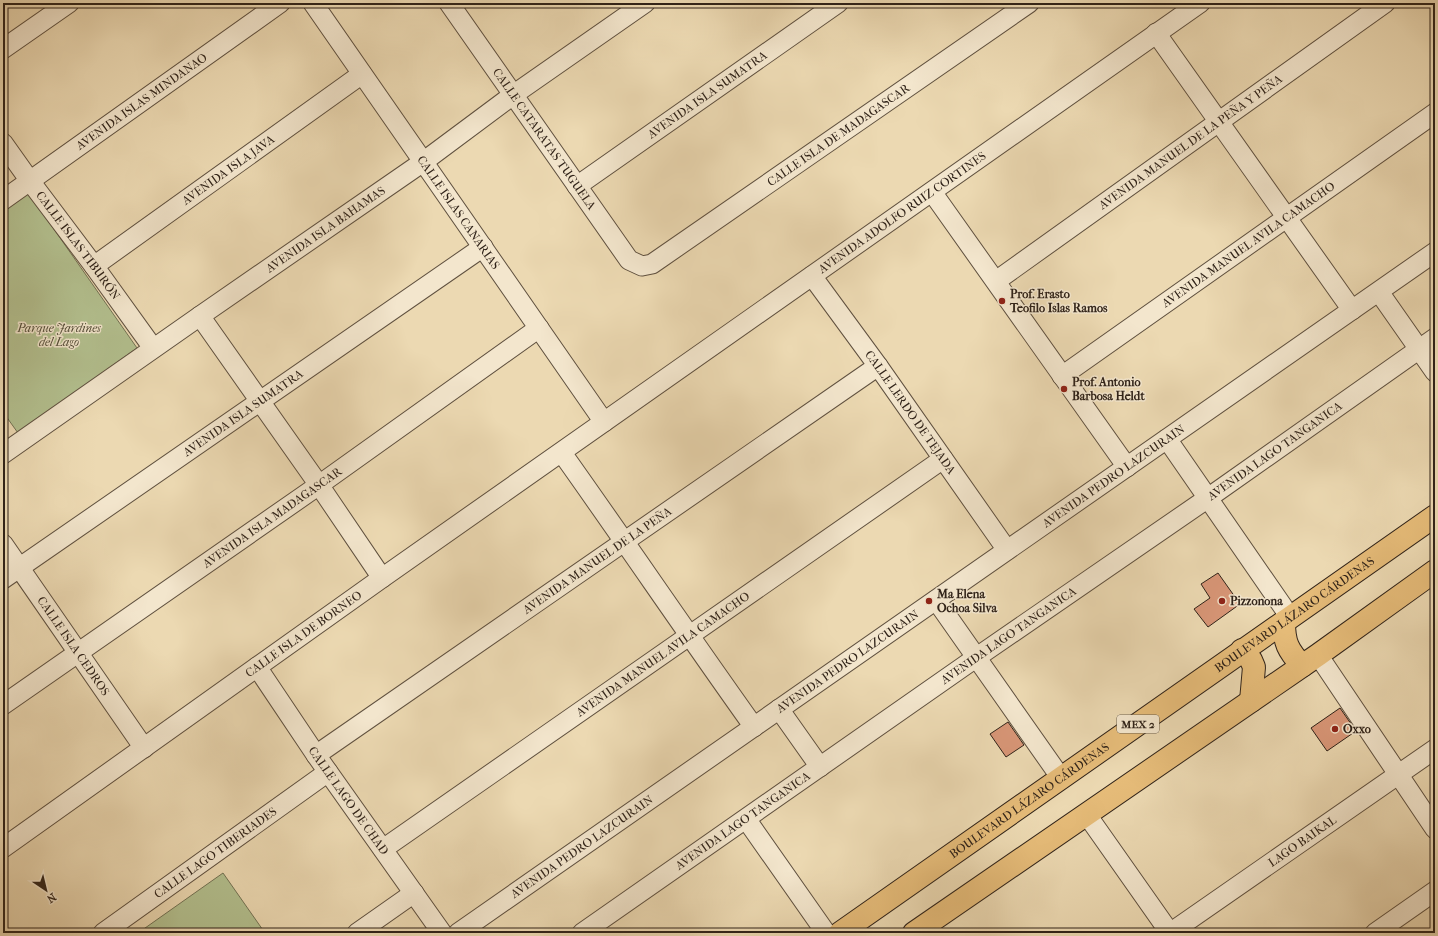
<svg xmlns="http://www.w3.org/2000/svg" width="1438" height="936" font-family="'IM FELL French Canon',serif">
	<rect width="100%" height="100%" fill="#ecd9b2"/>
	<filter id="stains"><feTurbulence type="fractalNoise" baseFrequency=".005" numOctaves="4"/><feColorMatrix values="0 0 0 0 .2 0 0 0 0 .09 0 0 0 0 .02 0 0 0 .5 -.17"/></filter>
	<radialGradient id="worn" r=".72"><stop offset=".6" stop-color="#630" stop-opacity="0"/><stop offset="1" stop-color="#630" stop-opacity=".3"/></radialGradient>
	<g fill="#b3c08f" stroke="#727254">
		<path d="M28,192l109,156 -119,85 -15,-21v-202z"/>
		<path d="M223,873l42,60h-127z"/>
	</g>
	<g fill="#d89677" stroke="#302319">
		<path d="M1218,573l22,31 -32,23 -14,-18 16,-11 -9,-14z"/>
		<path d="M1340,708l16,23 -29,20 -16,-23z"/>
		<path d="M1008,722l16,23 -18,12 -16,-23z"/>
	</g>
	<g fill="none" stroke-linecap="round" stroke-linejoin="round">
		<defs>
			<g id="minor">
				<path id="s1" d="M313,3l291,419"/>
				<path id="s2" d="M449,3l180,257 13,6 10,-2 377,-261"/>
				<path d="M1156,33l196,277"/>
				<path d="M3,49l66,-46"/>
				<path id="s3" d="M3,143l27,38 64,85 59,82"/>
				<path id="s4" d="M577,186l261,-183"/>
				<path d="M932,192l195,275"/>
				<path id="s5" d="M3,200l277,-197"/>
				<path id="s6" d="M94,266l268,-192"/>
				<path id="s7" d="M812,276l66,90 129,184"/>
				<path id="s8" d="M996,281l389,-278"/>
				<path d="M1379,292l56,80"/>
				<path d="M200,316l119,169 63,93"/>
				<path id="s9" d="M1062,376l373,-263"/>
				<path d="M1167,439l123,178"/>
				<path d="M562,453c64,90 127,183 192,274"/>
				<path id="s10" d="M3,454l197,-138 223,-154 90,-67 132,-92"/>
				<path id="s11" d="M3,544l141,204"/>
				<path id="s12" d="M3,579l480,-332"/>
				<path d="M936,600l125,178"/>
				<path d="M1318,655l117,174"/>
				<path id="s13" d="M257,667l59,88 126,178"/>
				<path id="s14" d="M3,705l316,-220 220,-157"/>
				<path d="M779,709l41,58"/>
				<path id="s15" d="M316,755l562,-389"/>
				<path d="M1087,815l83,118"/>
				<path d="M746,819l80,114"/>
				<path id="s16" d="M3,848l379,-270 818,-575"/>
				<path id="s17" d="M383,849l560,-390"/>
				<path id="s18" d="M103,933l225,-161"/>
				<path d="M357,933l57,-40"/>
				<path id="s19" d="M458,933l977,-681"/>
				<path id="s20" d="M582,933l395,-276 231,-159 227,-160"/>
				<path id="s21" d="M1170,933l265,-184"/>
				<path d="M1375,933l60,-42"/>
			</g>
			<g id="highway">
				<path d="M1284,622c0,21 4,28 18,44"/>
				<path d="M1242,650l9,10 3,7 -3,34"/>
				<path id="s22" d="M840,933l595,-417"/>
				<path d="M914,933l404,-278 117,-84"/>
			</g>
		</defs>
		<use href="#minor" stroke="#5f503f" stroke-width="21"/>
		<use href="#highway" stroke="#302319" stroke-width="24"/>
		<use href="#minor" stroke="#f3e6cd" stroke-width="19"/>
		<use href="#highway" stroke="#e6bc79" stroke-width="22"/>
	</g>
	<g fill="#8f2418" stroke="#f3e6cd" stroke-width="1.5">
		<circle cx="1002" cy="301" r="4"/>
		<circle cx="1064" cy="389" r="4"/>
		<circle cx="929" cy="601" r="4"/>
		<circle cx="1222" cy="601" r="4"/>
		<circle cx="1335" cy="729" r="4"/>
	</g>
	<g text-anchor="middle" dominant-baseline="central" stroke-width="3" stroke-linejoin="round" paint-order="stroke">
		<rect fill="#f3e6cd" stroke="#6a5e4f" stroke-width="1" x="1117" y="715" width="42" height="18" rx="3"/>
		<g font-size="11" font-weight="bold" fill="#302319">
			<text x="1138" y="724">MEX 2</text>
		</g>
		<g font-size="12" fill="#302319" stroke="#f3e6cd">
			<text stroke="none"><textPath href="#s4" startOffset="159">AVENIDA ISLA SUMATRA</textPath></text>
			<text stroke="none"><textPath href="#s5" startOffset="170">AVENIDA ISLAS MINDANAO</textPath></text>
			<text stroke="none"><textPath href="#s2" startOffset="565">CALLE ISLA DE MADAGASCAR</textPath></text>
			<text stroke="none"><textPath href="#s2" startOffset="166">CALLE CATARATAS TUGUELA</textPath></text>
			<text stroke="none"><textPath href="#s8" startOffset="239">AVENIDA MANUEL DE LA PEÑA Y PEÑA</textPath></text>
			<text stroke="none"><textPath href="#s6" startOffset="165">AVENIDA ISLA JAVA</textPath></text>
			<text stroke="none"><textPath href="#s1" startOffset="255">CALLE ISLAS CANARIAS</textPath></text>
			<text stroke="none"><textPath href="#s16" startOffset="1101">AVENIDA ADOLFO RUIZ CORTINES</textPath></text>
			<text stroke="none"><textPath href="#s10" startOffset="393">AVENIDA ISLA BAHAMAS</textPath></text>
			<text stroke="none"><textPath href="#s9" startOffset="228">AVENIDA MANUEL AVILA CAMACHO</textPath></text>
			<text stroke="none"><textPath href="#s3" startOffset="127">CALLE ISLAS TIBURÓN</textPath></text>
			<text stroke="none"><textPath href="#s7" startOffset="168">CALLE LERDO DE TEJADA</textPath></text>
			<text stroke="none"><textPath href="#s12" startOffset="292">AVENIDA ISLA SUMATRA</textPath></text>
			<text stroke="none"><textPath href="#s20" startOffset="844">AVENIDA LAGO TANGANICA</textPath></text>
			<text stroke="none"><textPath href="#s19" startOffset="799">AVENIDA PEDRO LAZCURAIN</textPath></text>
			<text stroke="none"><textPath href="#s14" startOffset="328">AVENIDA ISLA MADAGASCAR</textPath></text>
			<text stroke="none"><textPath href="#s15" startOffset="342">AVENIDA MANUEL DE LA PEÑA</textPath></text>
			<text stroke="none"><textPath href="#s22" startOffset="555">BOULEVARD LÁZARO CÁRDENAS</textPath></text>
			<text stroke="none"><textPath href="#s16" startOffset="369">CALLE ISLA DE BORNEO</textPath></text>
			<text stroke="none"><textPath href="#s20" startOffset="520">AVENIDA LAGO TANGANICA</textPath></text>
			<text stroke="none"><textPath href="#s11" startOffset="124">CALLE ISLA CEDROS</textPath></text>
			<text stroke="none"><textPath href="#s17" startOffset="341">AVENIDA MANUEL AVILA CAMACHO</textPath></text>
			<text stroke="none"><textPath href="#s19" startOffset="475">AVENIDA PEDRO LAZCURAIN</textPath></text>
			<text stroke="none"><textPath href="#s22" startOffset="231">BOULEVARD LÁZARO CÁRDENAS</textPath></text>
			<text stroke="none"><textPath href="#s13" startOffset="162">CALLE LAGO DE CHAD</textPath></text>
			<text stroke="none"><textPath href="#s20" startOffset="196">AVENIDA LAGO TANGANICA</textPath></text>
			<text stroke="none"><textPath href="#s21" startOffset="161">LAGO BAIKAL</textPath></text>
			<text stroke="none"><textPath href="#s19" startOffset="151">AVENIDA PEDRO LAZCURAIN</textPath></text>
			<text stroke="none"><textPath href="#s18" startOffset="138">CALLE LAGO TIBERIADES</textPath></text>
		</g>
		<g font-size="12" font-weight="bold" fill="#302319" stroke="#f3e6cd" text-anchor="start">
			<text x="1010" y="294">Prof. Erasto<tspan x="1010" dy="14">Teofilo Islas Ramos</tspan></text>
			<text x="1072" y="382">Prof. Antonio<tspan x="1072" dy="14">Barbosa Heldt</tspan></text>
			<text x="937" y="594">Ma Elena<tspan x="937" dy="14">Ochoa Silva</tspan></text>
			<text x="1230" y="601">Pizzonona</text>
			<text x="1343" y="729">Oxxo</text>
		</g>
		<g font-size="12" font-style="italic" fill="#514a36" stroke="#f3e6cd">
			<text x="59" y="328">Parque Jardines<tspan x="59" dy="14">del Lago</tspan></text>
		</g>
	</g>
	<rect width="1438" height="936" fill="none" stroke="#ecd9b2" stroke-width="16"/>
	<rect x="4" y="4" width="1430" height="928" fill="none" stroke="#302319" stroke-width="2"/>
	<rect x="8" y="8" width="1422" height="920" fill="none" stroke="#302319"/>
	<g transform="translate(46 890) rotate(145)" stroke="#f3e6cd" stroke-width="3" paint-order="stroke">
	<path d="M0-3L7 15L0 10L-7 15Z" fill="#302319"/>
	<text y="-6" font-size="11" font-weight="bold" text-anchor="middle" fill="#302319">N</text>
	</g>
	<rect width="100%" height="100%" filter="url(#stains)"/>
	<rect width="100%" height="100%" fill="url(#worn)"/>
</svg>
